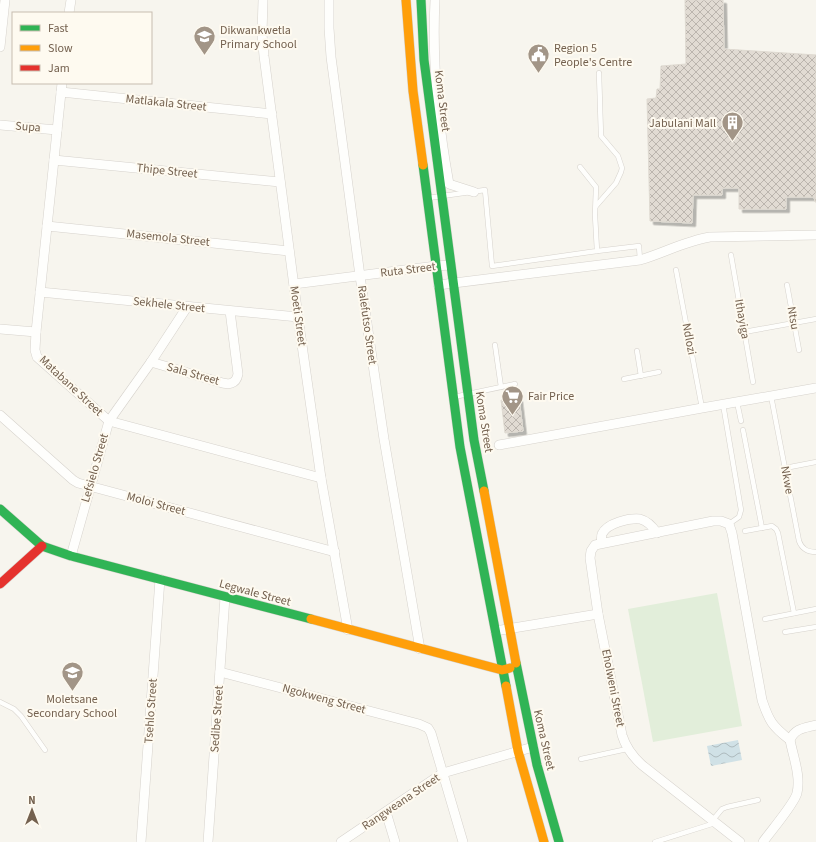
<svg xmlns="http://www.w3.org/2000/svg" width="816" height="842" font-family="'Source Sans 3',sans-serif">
	<defs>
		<pattern id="water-waves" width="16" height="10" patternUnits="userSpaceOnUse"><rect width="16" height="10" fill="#d0e1e6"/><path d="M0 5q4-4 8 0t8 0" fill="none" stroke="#adbabd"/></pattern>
		<pattern id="building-cross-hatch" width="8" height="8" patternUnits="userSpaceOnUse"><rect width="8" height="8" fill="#e1dbd3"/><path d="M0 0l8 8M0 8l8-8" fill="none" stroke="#bbb5ae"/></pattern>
		<filter id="shadow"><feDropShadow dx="3.5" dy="3.5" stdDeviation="0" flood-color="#0004"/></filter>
	</defs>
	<rect width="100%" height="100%" fill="#f7f5ee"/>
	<path fill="#e2eeda" d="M717,593l25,133 -89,16 -25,-133z"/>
	<path fill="url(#water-waves)" d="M738,740l4,20 -31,6 -4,-20z"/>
	<g fill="url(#building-cross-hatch)" stroke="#dfdad1" filter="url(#shadow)">
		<path d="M685,0h38l1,49 92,6v147h-1l-1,-5h-28v12h-47v-21h-17v7h-29l-1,28 -42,-2 -3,-122 9,-1 1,-9h3l1,-23 25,-2z"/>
		<path d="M519,398l4,33 -18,2 -4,-33z"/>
	</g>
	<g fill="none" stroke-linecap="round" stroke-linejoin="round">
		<defs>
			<g id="lane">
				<path d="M428,198l57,-8 7,76 105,-15 -2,-36 1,-28 -16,-20"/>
				<path d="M596,206l20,-23 5,-11 1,-4 -4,-12 -17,-20 -2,-63"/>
				<path d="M597,251l42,-5 1,14"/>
				<path d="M731,255l22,127"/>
				<path d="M676,270l26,138"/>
				<path d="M787,285l12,65"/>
				<path d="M744,332l72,-13"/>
				<path d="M495,345l6,42"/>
				<path d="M637,351l4,25"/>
				<path d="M624,379l35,-7"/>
				<path d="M771,396l28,145c3,8 8,11 17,11"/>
				<path d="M454,397l61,-13"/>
				<path d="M737,402l4,19"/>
				<path d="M723,404l18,106 -2,7 -10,7"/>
				<path d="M743,430l19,98"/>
				<path d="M785,468l31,-6"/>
				<path d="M745,531l27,-5 4,3 2,4 16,80"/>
				<path d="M765,619l51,-10"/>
				<path d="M785,632l31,-5"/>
				<path d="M0,702l14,7 7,7 24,34"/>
				<path d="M581,759l46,-10"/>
				<path d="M712,821l10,-12 5,-2 31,-7"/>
				<path d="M655,842l60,-19"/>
			</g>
			<g id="street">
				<path d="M263,0l-1,34 2,22 34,261 23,161 27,152"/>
				<path d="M329,0v28l2,29 29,219 24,163 36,210"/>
				<path d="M435,0c-3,62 3,124 14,184l25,8"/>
				<path d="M69,13l2,-13"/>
				<path d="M0,47l5,-47"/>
				<path d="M62,83l-26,249 -1,18 2,7 72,64 212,57"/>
				<path d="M61,92l211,22"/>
				<path d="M0,125l57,5"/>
				<path d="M54,160l226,22"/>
				<path d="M47,226l242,25"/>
				<path d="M294,284l142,-18 14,-1"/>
				<path d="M438,285l202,-25c24,-7 45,-19 70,-23l106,-2"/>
				<path d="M40,292l258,25"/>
				<path d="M0,329l36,3"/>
				<path d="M151,362l68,20c9,3 17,3 19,-8l-8,-63"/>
				<path d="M0,415l73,65 5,3 257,69"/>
				<path d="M499,445l203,-37 114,-20"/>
				<path d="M601,543c1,-2 0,-7 1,-9 5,-11 27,-16 38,-15 8,2 13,8 17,14"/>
				<path d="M71,556l38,-135 42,-59 36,-55"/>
				<path d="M495,631l103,-17"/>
				<path d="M220,672l199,52 9,4 3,5 32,109"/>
				<path d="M386,812l9,30"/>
				<path d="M141,842l19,-263"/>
				<path d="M208,842l17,-245"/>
				<path d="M341,842l102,-69 90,-26"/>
				<path d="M740,842l-98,-77c-10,-9 -16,-17 -20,-30l-24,-121 -8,-56 1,-7 4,-6 118,-24h8l8,3 3,9 30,167c7,21 10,26 28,40"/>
				<path d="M763,842c7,-10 32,-39 34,-49 4,-17 -4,-37 -7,-53 5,-12 15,-12 26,-15"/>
			</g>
			<g id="fast">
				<path d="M421,0l3,60 50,380 10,51"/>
				<path d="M423,165l37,282 46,239"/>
				<path d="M0,509l42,37 29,10 240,63"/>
				<path d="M516,663l21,102 22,77"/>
			</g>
			<g id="slow">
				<path d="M406,0l7,91 10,74"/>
				<path d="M484,491l32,172"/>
				<path d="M311,619l191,51 8,-2"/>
				<path d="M506,686l12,65 26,91"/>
			</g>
			<path id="jam" d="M0,584l42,-38"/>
		</defs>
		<use href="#lane" stroke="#d6d2cc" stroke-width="5.5"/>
		<use href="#street" stroke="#d6d2cc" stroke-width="10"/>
		<use href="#fast" stroke="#d7d2cc" stroke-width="10"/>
		<use href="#slow" stroke="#d7d2cc" stroke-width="10"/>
		<use href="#jam" stroke="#d7d2cc" stroke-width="10"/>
		<use href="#lane" stroke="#fefefc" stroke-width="4.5"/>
		<use href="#street" stroke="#fefefc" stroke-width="9"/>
		<use href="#fast" stroke="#30b455" stroke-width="9"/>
		<use href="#slow" stroke="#ff9f0a" stroke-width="9"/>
		<use href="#jam" stroke="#e5322d" stroke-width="9"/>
	</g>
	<defs>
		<symbol id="school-pin" viewBox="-11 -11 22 30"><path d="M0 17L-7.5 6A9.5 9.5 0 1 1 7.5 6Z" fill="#a29587" stroke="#fefaf0"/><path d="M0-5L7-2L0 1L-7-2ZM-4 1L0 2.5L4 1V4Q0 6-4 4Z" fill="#fff"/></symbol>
		<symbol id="civic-pin" viewBox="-11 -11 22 30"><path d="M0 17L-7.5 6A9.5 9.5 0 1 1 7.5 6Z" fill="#a29587" stroke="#fefaf0"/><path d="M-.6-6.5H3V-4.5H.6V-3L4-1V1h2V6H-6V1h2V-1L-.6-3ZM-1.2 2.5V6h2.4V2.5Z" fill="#fff"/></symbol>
		<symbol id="building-pin" viewBox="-11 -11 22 30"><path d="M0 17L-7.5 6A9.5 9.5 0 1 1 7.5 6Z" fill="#a29587" stroke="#fefaf0"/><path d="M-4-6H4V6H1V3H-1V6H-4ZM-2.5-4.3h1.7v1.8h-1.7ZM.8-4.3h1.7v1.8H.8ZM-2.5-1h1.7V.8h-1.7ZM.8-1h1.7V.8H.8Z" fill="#fff"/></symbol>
		<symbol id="supermarket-pin" viewBox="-11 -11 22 30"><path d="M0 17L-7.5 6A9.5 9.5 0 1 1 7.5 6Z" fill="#a29587" stroke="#fefaf0"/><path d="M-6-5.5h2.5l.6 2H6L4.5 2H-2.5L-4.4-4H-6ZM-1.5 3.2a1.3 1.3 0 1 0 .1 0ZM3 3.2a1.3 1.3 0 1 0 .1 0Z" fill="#fff"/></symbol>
	</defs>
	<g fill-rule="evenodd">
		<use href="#school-pin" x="192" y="24" width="25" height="34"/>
		<use href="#civic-pin" x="526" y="42" width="25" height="34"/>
		<use href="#building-pin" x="720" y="110" width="25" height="34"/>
		<use href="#supermarket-pin" x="500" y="384" width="25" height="34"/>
		<use href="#school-pin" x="60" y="660" width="25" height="34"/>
	</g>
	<g text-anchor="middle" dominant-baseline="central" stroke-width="4" stroke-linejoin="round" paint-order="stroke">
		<g font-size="12" fill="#74614f" stroke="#fefaf0" text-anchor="start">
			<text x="220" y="30">Dikwankwetla<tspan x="220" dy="14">Primary School</tspan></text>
			<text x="554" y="48">Region 5<tspan x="554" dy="14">People's Centre</tspan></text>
			<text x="716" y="123" text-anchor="end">Jabulani Mall</text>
			<text x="528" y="396">Fair Price</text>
			<text x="72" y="699" text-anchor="middle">Moletsane<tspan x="72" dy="14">Secondary School</tspan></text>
		</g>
		<g font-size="12" fill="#74614f" stroke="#fefaf0">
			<text transform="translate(442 101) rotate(83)">Koma Street</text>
			<text transform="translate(166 103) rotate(6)">Matlakala Street</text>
			<text transform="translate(28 127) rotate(5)">Supa</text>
			<text transform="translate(167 171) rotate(6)">Thipe Street</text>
			<text transform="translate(168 238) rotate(6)">Masemola Street</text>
			<text transform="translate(408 270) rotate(-7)">Ruta Street</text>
			<text transform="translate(169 305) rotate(6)">Sekhele Street</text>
			<text transform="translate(298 316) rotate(82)">Moeti Street</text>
			<text transform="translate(793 318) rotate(80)">Ntsu</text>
			<text transform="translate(742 319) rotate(80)">Ithayiga</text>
			<text transform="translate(367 325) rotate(82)">Ralefutso Street</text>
			<text transform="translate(689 339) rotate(79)">Ndlozi</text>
			<text transform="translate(193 374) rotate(16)">Sala Street</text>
			<text transform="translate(71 386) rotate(43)">Matabane Street</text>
			<text transform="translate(484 422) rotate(81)">Koma Street</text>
			<text transform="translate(95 468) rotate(-74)">Lefsielo Street</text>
			<text transform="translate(787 480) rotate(80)">Nkwe</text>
			<text transform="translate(156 504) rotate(15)">Moloi Street</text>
			<text transform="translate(255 593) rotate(15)">Legwale Street</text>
			<text transform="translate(613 688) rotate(79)">Eholweni Street</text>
			<text transform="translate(324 699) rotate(15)">Ngokweng Street</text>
			<text transform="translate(151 711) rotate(-86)">Tsehlo Street</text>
			<text transform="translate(217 719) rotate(-86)">Sedibe Street</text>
			<text transform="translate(544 740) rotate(77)">Koma Street</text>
			<text transform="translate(401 802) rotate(-34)">Rangweana Street</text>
		</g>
	</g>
	<rect x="12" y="12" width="140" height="72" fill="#fefaf0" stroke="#c7bdb0"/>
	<rect x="20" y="25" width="20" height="6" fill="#30b455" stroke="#c7bdb0"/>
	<text x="48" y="32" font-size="12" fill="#74614f">Fast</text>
	<rect x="20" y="45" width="20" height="6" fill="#ff9f0a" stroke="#c7bdb0"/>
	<text x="48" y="52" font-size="12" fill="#74614f">Slow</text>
	<rect x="20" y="65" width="20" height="6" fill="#e5322d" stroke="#c7bdb0"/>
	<text x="48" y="72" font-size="12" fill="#74614f">Jam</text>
	<g transform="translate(32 810)" stroke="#fefaf0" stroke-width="3" paint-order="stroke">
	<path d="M0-3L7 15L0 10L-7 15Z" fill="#74614f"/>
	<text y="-6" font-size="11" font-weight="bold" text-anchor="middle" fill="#74614f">N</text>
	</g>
</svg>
